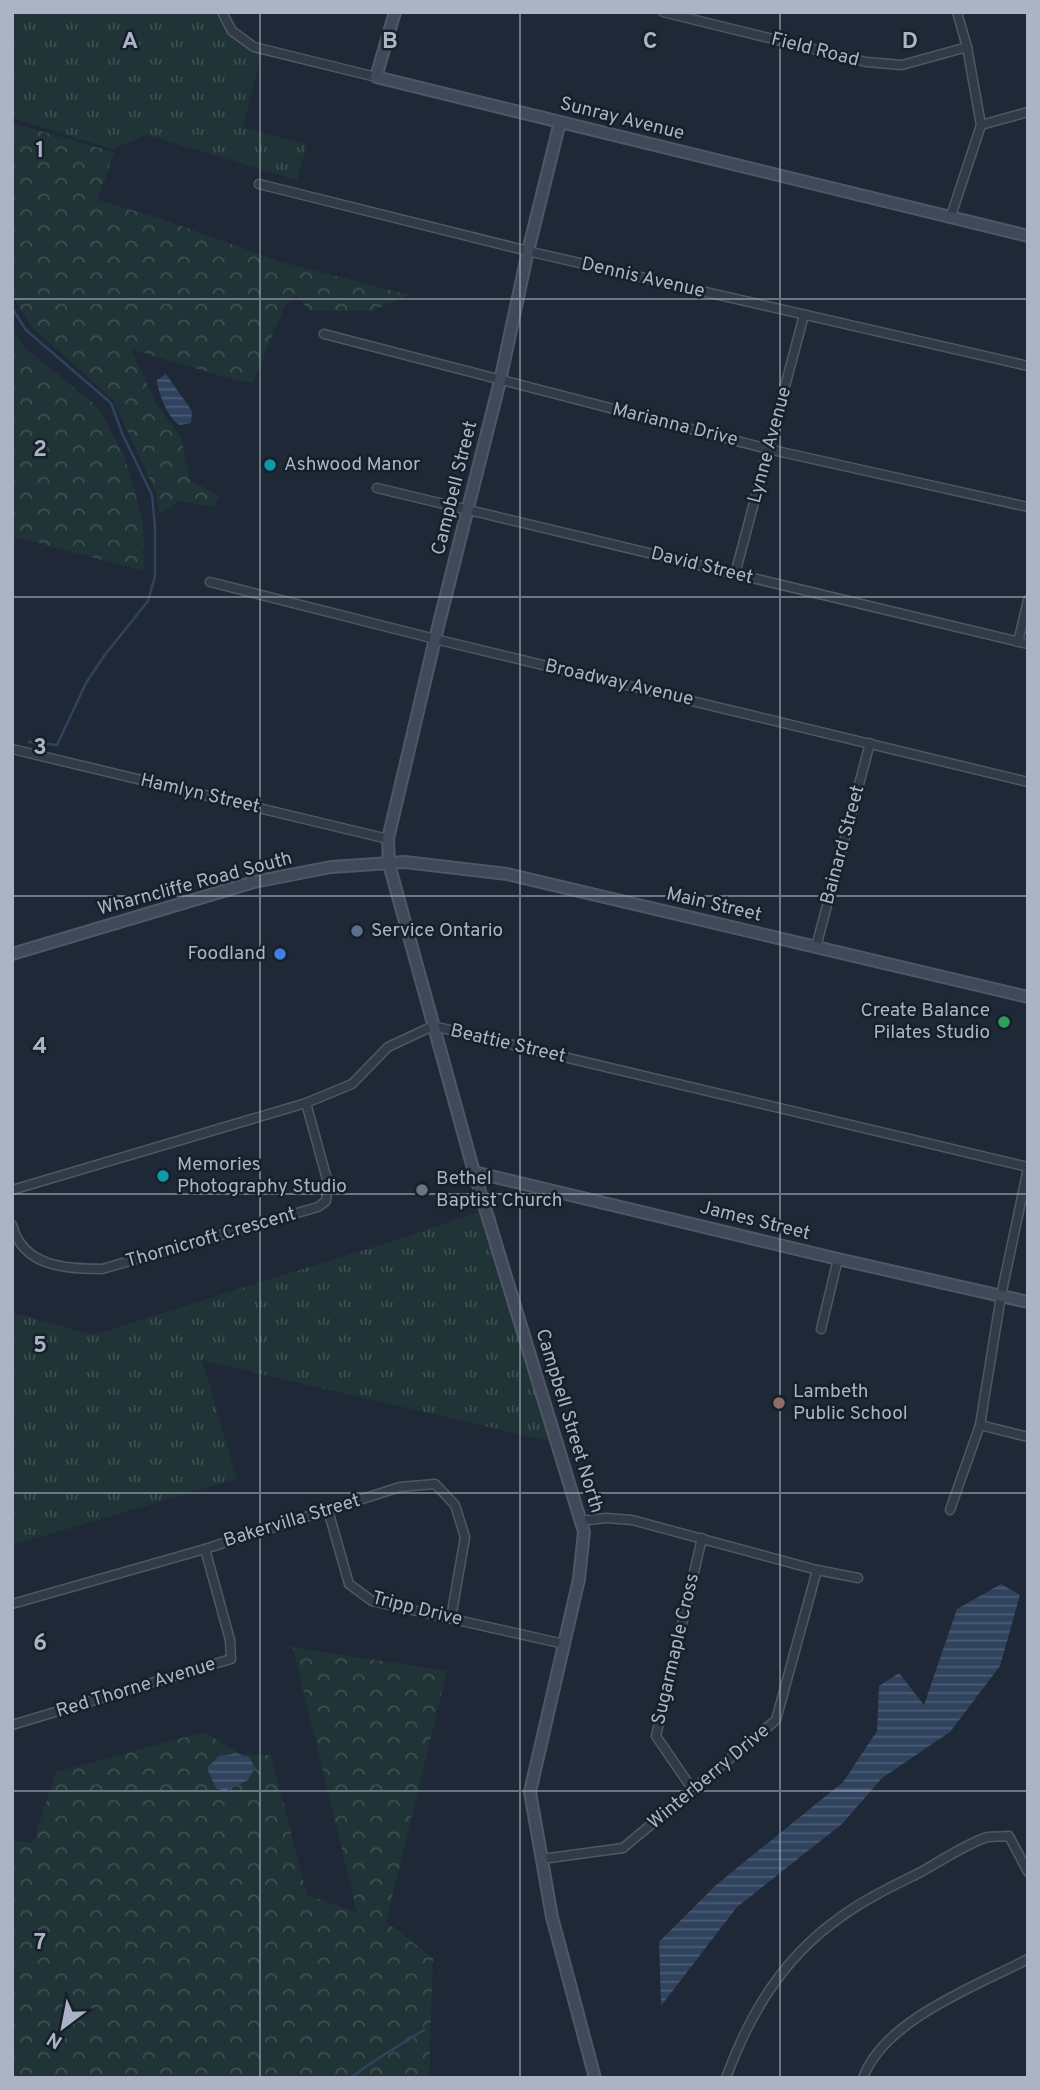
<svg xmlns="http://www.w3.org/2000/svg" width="1040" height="2090" font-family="Overpass,sans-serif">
	<defs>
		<pattern id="forest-crowns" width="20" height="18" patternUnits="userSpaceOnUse" patternTransform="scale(1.75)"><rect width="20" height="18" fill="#203437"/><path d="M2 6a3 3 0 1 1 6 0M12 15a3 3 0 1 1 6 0" fill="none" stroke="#3e4f52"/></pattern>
		<pattern id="park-tufts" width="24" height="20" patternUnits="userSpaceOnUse" patternTransform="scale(1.75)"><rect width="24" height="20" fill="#203437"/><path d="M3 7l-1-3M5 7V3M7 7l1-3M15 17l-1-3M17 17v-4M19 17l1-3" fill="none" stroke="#3e4f52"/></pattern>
		<pattern id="water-rules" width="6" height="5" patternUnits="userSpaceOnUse" patternTransform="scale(1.75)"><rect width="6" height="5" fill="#30435e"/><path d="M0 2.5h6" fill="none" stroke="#4b5c73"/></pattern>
	</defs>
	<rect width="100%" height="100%" fill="#1e2836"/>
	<g fill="url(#forest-crowns)">
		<path d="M12,123l102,29 -16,48 61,18 119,43 131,34 -37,16h-62l-14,-15 -11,9 -32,77 -15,-1 -107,-32 26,56 24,32 9,43 29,16 -5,11 -34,-6 -20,13 -4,-21 -43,-93 -82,-74 -19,-31z"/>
		<path d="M12,330l13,18 73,59 26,48 19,66 1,50 -132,-35z"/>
		<path d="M290,1647l157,24 -61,251 47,36 -4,120h-417v-237l21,2 23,-71 148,-40 36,22 31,1 36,140 50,17 -63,-260z"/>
	</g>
	<g fill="url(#park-tufts)">
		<path d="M12,12h209c10,23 19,30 40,43l-18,72 64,18 -10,35 -150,-45 -35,14 -100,-31z"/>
		<path d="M493,1207l68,237 -359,-84 35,119 -225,66v-233l81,23 293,-92z"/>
	</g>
	<g fill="url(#water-rules)">
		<path d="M166,374l26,37 -1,12 -11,2c-12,-6 -22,-32 -23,-45z"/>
		<path d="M1001,1584l19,11 -20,71 -50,66 -68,46 -40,46 -105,83 -76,99 -2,-64 57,-57 127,-103 34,-51 2,-45 20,-13 25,32 33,-96z"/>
		<path d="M234,1754l15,3 6,11 -7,12 -23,11 -9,-3 -9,-20 12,-12z"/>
	</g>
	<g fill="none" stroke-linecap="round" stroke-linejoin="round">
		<g stroke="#30435e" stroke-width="2.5">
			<path d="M12,308l14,22 85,73 11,30 30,62 3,32v49l-7,25 -44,55 -18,27 -29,62 -28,-3"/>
			<path d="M350,2078l27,-19 47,-29"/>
		</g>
		<defs>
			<g id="street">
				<path d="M222,12l10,19 22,16 122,30"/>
				<path d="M663,12l203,50 36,3 65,-18"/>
				<path d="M981,125l47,-13"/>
				<path d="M259,184l277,69 492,113"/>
				<path d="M951,216l30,-91 -14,-78 -10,-35"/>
				<path d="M324,334l444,115 260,58"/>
				<path d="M377,488l651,156"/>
				<path d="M735,574l69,-259"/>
				<path d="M210,582l225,57 593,143"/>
				<path d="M1018,642l10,-42"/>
				<path d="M12,749l376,90"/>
				<path d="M816,947l54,-204"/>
				<path d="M12,1190l294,-87 46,-19 36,-37 45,-21 595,141"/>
				<path d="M12,1225c11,42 54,44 90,44l216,-62 8,-6 2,-18 -22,-80"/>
				<path d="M821,1329l17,-70"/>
				<path d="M980,1425l48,12"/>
				<path d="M328,1510l21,74 23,17 192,43"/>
				<path d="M950,1510l30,-85 21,-129 27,-128"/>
				<path d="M817,1570l41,8"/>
				<path d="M12,1604l193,-55 195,-62 35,-3 20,21 10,32 -14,81"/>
				<path d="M12,1725l219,-66 -1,-19 -25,-91"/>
				<path d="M693,1790l-37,-54 46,-198"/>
				<path d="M542,1859l81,-11 153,-128 41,-150 -185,-50 -26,-2 -25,3"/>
				<path d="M726,2078c23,-63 56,-119 112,-159 25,-19 55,-33 83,-47 16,-9 52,-32 67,-35 7,-1 14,0 21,-1l19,36"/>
				<path d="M863,2078c21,-58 113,-92 165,-119"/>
			</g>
			<g id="secondary">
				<path d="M395,12l-19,65 652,159"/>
				<path d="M560,122l-32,129 -28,130 -65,258 -47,200 1,25 85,308 110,360 -5,47 -49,213 22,125 43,161"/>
				<path d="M12,954l242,-72 77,-15 74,-5 102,12 521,123"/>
				<path d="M474,1172l364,87 190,43"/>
			</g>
		</defs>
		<use href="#street" stroke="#4f5765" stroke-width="11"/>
		<use href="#secondary" stroke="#4f5765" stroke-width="14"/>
		<use href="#street" stroke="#313a46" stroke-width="8"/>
		<use href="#secondary" stroke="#3f4959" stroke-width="10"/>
	</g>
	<path fill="none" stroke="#abb4c4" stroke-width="2" stroke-opacity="0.55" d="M260,12v2066M520,12v2066M780,12v2066M12,299h1016M12,597h1016M12,896h1016M12,1194h1016M12,1493h1016M12,1791h1016"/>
	<g fill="#0f9aa8" stroke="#171f2a" stroke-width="2.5">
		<circle cx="270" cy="465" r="7"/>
		<circle cx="163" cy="1176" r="7"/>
	</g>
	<circle fill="#5c6f8a" stroke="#171f2a" stroke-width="2.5" cx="357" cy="931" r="7"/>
	<circle fill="#3f7fe0" stroke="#171f2a" stroke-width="2.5" cx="280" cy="954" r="7"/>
	<circle fill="#2e9e5b" stroke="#171f2a" stroke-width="2.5" cx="1004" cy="1022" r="7"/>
	<circle fill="#6b7280" stroke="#171f2a" stroke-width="2.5" cx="422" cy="1190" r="7"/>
	<circle fill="#8d6e63" stroke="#171f2a" stroke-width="2.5" cx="779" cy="1403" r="7"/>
	<g text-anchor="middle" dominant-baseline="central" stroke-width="5" stroke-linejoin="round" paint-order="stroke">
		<g font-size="19" fill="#abb4c4" stroke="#171f2a">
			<text transform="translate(815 50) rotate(14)">Field Road</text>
			<text transform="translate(622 119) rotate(14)">Sunray Avenue</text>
			<text transform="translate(643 278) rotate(13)">Dennis Avenue</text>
			<text transform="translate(675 425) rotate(14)">Marianna Drive</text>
			<text transform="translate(770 445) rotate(-75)">Lynne Avenue</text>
			<text transform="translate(455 488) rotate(-76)">Campbell Street</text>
			<text transform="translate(702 566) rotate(14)">David Street</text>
			<text transform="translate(619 683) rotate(13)">Broadway Avenue</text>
			<text transform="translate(200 794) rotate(13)">Hamlyn Street</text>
			<text transform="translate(843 845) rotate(-75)">Bainard Street</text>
			<text transform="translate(195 884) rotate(-15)">Wharncliffe Road South</text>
			<text transform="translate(714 905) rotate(13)">Main Street</text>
			<text transform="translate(508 1044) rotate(13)">Beattie Street</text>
			<text transform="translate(755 1221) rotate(14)">James Street</text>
			<text transform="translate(211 1238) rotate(-16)">Thornicroft Crescent</text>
			<text transform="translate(569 1421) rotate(73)">Campbell Street North</text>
			<text transform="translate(292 1521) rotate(-17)">Bakervilla Street</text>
			<text transform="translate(417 1609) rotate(14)">Tripp Drive</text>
			<text transform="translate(676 1649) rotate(-77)">Sugarmaple Cross</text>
			<text transform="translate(136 1688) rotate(-17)">Red Thorne Avenue</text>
			<text transform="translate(709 1777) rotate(-40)">Winterberry Drive</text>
		</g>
		<g font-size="19" fill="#abb4c4" stroke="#171f2a" text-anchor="start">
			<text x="284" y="465">Ashwood Manor</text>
			<text x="371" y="931">Service Ontario</text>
			<text x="266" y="954" text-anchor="end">Foodland</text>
			<text x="990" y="1011" text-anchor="end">Create Balance<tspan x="990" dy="22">Pilates Studio</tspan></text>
			<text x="177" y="1165">Memories<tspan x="177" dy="22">Photography Studio</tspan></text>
			<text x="436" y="1179">Bethel<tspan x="436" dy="22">Baptist Church</tspan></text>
			<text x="793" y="1392">Lambeth<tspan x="793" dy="22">Public School</tspan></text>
		</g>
	</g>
	<g font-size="23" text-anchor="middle" font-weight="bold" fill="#abb4c4" stroke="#171f2a" stroke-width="5" stroke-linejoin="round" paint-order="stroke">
		<text x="130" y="48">A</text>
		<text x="390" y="48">B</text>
		<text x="650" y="48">C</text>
		<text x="910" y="48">D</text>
		<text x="40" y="157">1</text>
		<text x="40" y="456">2</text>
		<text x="40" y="754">3</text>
		<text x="40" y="1053">4</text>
		<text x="40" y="1352">5</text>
		<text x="40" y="1650">6</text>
		<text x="40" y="1949">7</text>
	</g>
	<rect width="1040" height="2090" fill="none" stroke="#abb4c4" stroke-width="28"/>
	<g transform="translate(63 2027) rotate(212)" stroke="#171f2a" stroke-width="5" paint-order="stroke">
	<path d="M0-5L12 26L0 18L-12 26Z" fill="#abb4c4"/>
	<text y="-10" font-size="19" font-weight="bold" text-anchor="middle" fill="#abb4c4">N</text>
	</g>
</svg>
